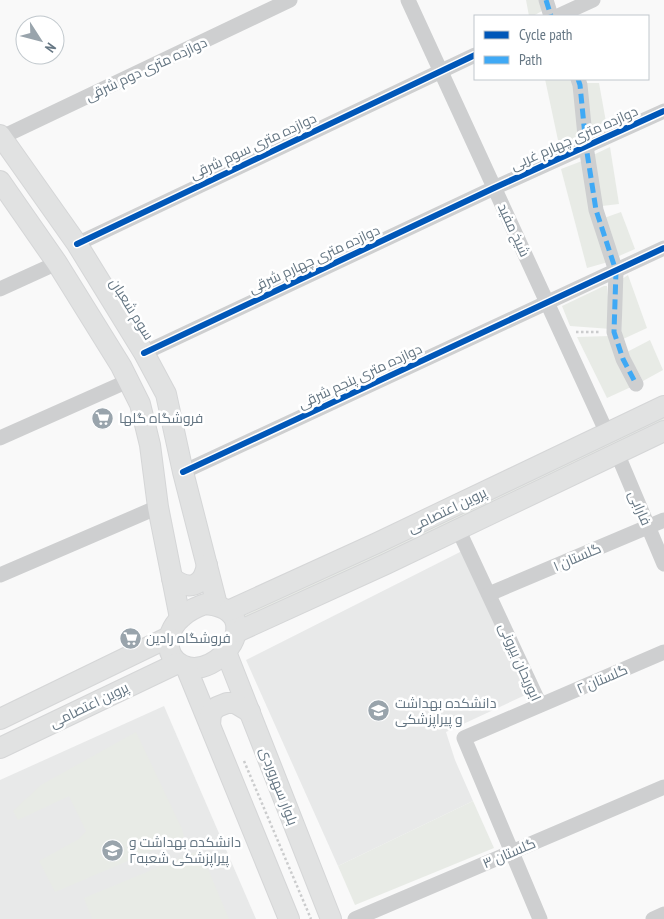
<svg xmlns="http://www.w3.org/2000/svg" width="664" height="919" font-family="'PT Sans Narrow',Cairo,sans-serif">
	<rect width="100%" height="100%" fill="#f9f9f9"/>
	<g fill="#e8e9e9">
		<path d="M468,548l66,143 -88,41 9,28 18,41 -135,65 -92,-206z"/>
		<path d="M164,706l92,213h-256v-139z"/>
	</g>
	<g fill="#e8ebe6">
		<path d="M526,0h13l3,11 -9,5h-4z"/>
		<path d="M545,79h26l6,17 2,41 -20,8z"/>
		<path d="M585,83h14l7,39 -18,7z"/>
		<path d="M610,147l9,57 -17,2 -11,-50z"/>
		<path d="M582,161l26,101 -21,6 -26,-99z"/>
		<path d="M621,212l14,37 -16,7 -15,-38z"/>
		<path d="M628,275l19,53 -26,12 1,-26 -3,-33z"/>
		<path d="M604,286h3l4,43 -41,-3 -8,-20z"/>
		<path d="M610,336l21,51 -24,11 -30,-61z"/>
		<path d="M650,340l13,30 -20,11 -16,-29z"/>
		<path d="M664,414v8l-425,204 -2,-7z"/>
		<path d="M136,732l46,97 2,8 -129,55 -16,-31 40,-22 7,-8 -17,-35 -51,24 -5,-9 28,-26z"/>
		<path d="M473,801l21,47 -139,57 -17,-39z"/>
		<path d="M200,850l29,69h-137l-8,-21z"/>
	</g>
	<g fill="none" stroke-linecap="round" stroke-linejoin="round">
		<defs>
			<g id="major">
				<path d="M0,135l77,109 67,109 22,41 17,78 34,133"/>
				<path d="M0,181l57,82 64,103 19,38 10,41 8,62 22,111"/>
				<path d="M172,578c17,13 31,9 35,-13"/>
				<path d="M205,604c66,6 13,79 -23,61 -20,-10 -15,-36 0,-48 7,-7 15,-10 23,-13z"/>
				<path d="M228,611l149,-68 287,-137"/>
				<path d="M237,632l149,-68 278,-133"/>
				<path d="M226,652l105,267"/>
				<path d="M186,667l103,252"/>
				<path d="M0,719l169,-82"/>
				<path d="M210,725l1,-12 6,-6 10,-4h8l15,9"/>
				<path d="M0,748l178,-85"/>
			</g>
		</defs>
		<use href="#major" stroke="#d5d6d7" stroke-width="22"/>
		<g stroke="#cbcccd" stroke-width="2.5" stroke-dasharray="2.5 2.5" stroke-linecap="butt">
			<path d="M576,332h24"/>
			<path d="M244,761l67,158"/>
		</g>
		<g stroke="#cecfd0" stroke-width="15">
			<path d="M408,0l199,433"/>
			<path d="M546,0l5,16"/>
			<path d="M558,16l35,-16"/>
			<path d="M578,79l2,6 6,61 10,64 20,61 -2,61 9,27 13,25"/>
			<path d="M2,137l288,-137"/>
			<path d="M77,244l398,-189"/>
			<path d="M0,289l57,-26"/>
			<path d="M144,353l350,-165 170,-77"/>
			<path d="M0,438l128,-57"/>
			<path d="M617,453l47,111"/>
			<path d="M183,472l481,-224"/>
			<path d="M458,529l82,176"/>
			<path d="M0,575l158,-68"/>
			<path d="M489,594l175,-74"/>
			<path d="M355,919l309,-132"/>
			<path d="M540,919l-76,-181 200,-86"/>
			<path d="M653,919l11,-5"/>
		</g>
		<use href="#major" stroke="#e1e2e2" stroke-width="20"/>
		<g stroke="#3fa9f5" stroke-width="5" stroke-dasharray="10 5" stroke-linecap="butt">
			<path d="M546,0l5,16"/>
			<path d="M578,79l2,6 6,61 10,64 20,61 -2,61 9,27 13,25"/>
		</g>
		<defs>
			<g id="cycleway">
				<path d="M77,244l398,-189"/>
				<path d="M144,353l350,-165 170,-77"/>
				<path d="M183,472l481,-224"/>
			</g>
		</defs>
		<use href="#cycleway" stroke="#fff" stroke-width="9"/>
		<use href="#cycleway" stroke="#0057b8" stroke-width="6"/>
	</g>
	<defs>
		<symbol id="supermarket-disc" viewBox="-11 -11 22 22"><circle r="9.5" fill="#99a4ac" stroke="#fff"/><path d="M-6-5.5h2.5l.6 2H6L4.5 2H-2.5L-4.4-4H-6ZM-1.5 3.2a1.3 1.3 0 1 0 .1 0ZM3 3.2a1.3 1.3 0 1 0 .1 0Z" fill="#fff"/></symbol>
		<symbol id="university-disc" viewBox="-11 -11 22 22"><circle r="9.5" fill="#99a4ac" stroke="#fff"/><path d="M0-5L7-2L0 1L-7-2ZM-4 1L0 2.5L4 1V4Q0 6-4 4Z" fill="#fff"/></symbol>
	</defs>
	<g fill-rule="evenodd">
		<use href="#supermarket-disc" x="90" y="406" width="25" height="25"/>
		<use href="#supermarket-disc" x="118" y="626" width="25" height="25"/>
		<use href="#university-disc" x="366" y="698" width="25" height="25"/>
		<use href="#university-disc" x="100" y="838" width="25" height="25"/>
	</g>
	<g text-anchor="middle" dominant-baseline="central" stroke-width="5" stroke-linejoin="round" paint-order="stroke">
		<g font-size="14" fill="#657683" stroke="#fff">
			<text transform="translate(146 69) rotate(-25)">دوازده متری دوم شرقی</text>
			<text transform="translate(574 138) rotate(-24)">دوازده متری چهارم غربی</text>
			<text transform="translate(253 146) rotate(-25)">دوازده متری سوم شرقی</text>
			<text transform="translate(514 230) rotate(65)">شیخ مفید</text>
			<text transform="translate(314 259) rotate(-25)">دوازده متری چهارم شرقی</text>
			<text transform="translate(132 309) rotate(58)">سوم شعبان</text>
			<text transform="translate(360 376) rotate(-25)">دوازده متری پنجم شرقی</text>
			<text transform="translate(640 508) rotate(67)">فارابی</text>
			<text transform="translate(447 510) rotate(-26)">پروین اعتصامی</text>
			<text transform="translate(577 557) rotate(-23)">گلستان ۱</text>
			<text transform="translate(520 662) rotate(66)">ابوریحان بیرونی</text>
			<text transform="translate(602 679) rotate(-23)">گلستان ۲</text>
			<text transform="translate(89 705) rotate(-26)">پروین اعتصامی</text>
			<text transform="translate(279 786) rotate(69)">بلوار سهروردی</text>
			<text transform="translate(509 853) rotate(-23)">گلستان ۳</text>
		</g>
		<g font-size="14" fill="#657683" stroke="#fff" text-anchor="start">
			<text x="119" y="418">فروشگاه گلها</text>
			<text x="146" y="638">فروشگاه رادین</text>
			<text x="395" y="703">دانشکده بهداشت<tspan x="395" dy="16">و پیراپزشکی</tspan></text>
			<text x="129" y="842">دانشکده بهداشت و<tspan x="129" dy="16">پیراپزشکى شعبه۲</tspan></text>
		</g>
	</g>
	<rect x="474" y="15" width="175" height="65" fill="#ffffff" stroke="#c1c8cd"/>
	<rect x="484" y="31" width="25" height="8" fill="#0057b8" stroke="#c1c8cd"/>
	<text x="519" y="40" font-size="15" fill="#657683">Cycle path</text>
	<rect x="484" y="56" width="25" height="8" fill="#3fa9f5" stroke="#c1c8cd"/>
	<text x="519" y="65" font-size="15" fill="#657683">Path</text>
	<g transform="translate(40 40) rotate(126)"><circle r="24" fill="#ffffff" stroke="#c1c8cd"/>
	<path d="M0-4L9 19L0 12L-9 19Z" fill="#99a4ac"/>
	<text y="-8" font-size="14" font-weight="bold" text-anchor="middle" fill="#657683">N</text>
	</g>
</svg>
